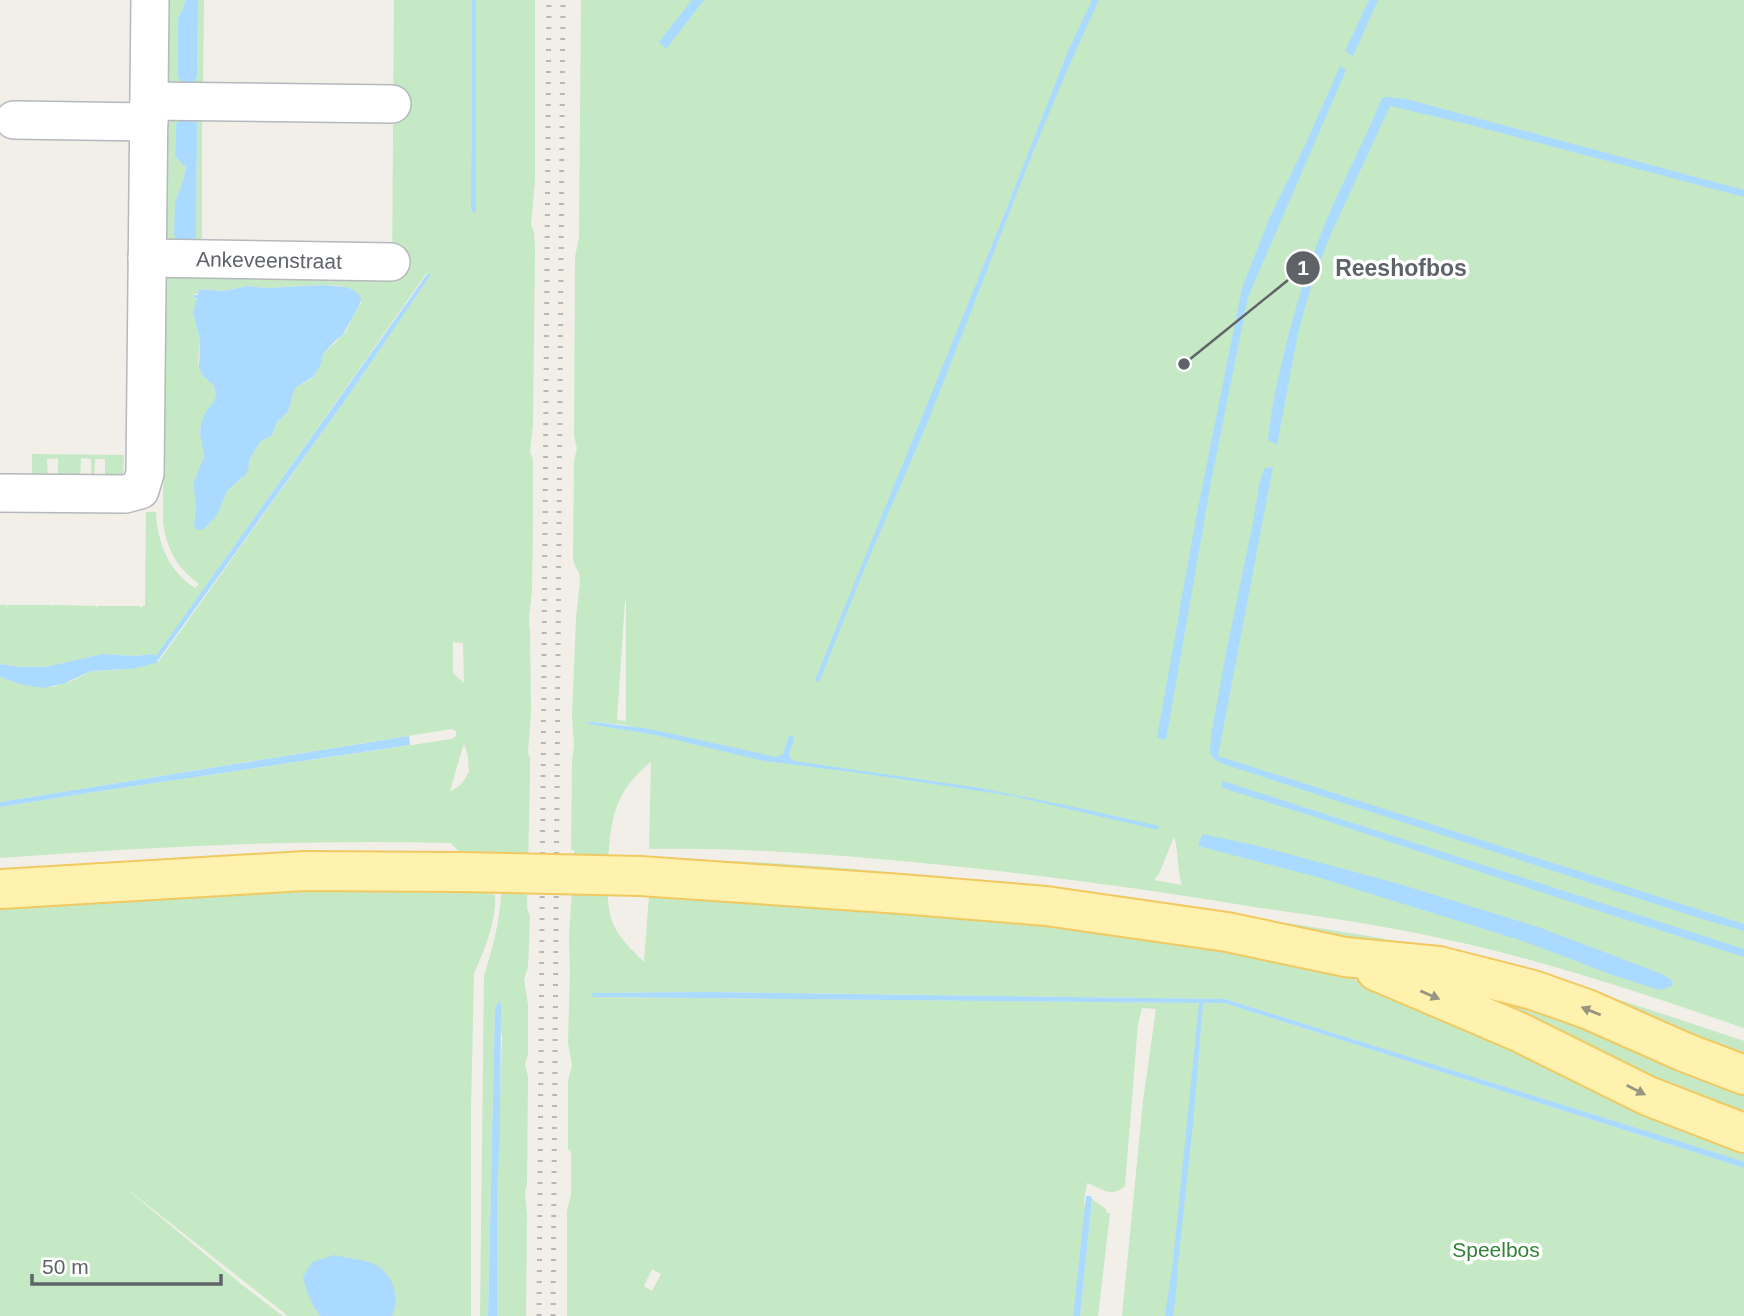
<svg xmlns="http://www.w3.org/2000/svg" width="1744" height="1316" font-family="Arial,sans-serif">
	<rect width="100%" height="100%" fill="#f1efe8"/>
	<g fill="#c5e8c5" fill-rule="evenodd">
		<path d="M167,0h18l-2,7 -5,11v59h19l1,-77h6l-1,89 -36,-3z"/>
		<path d="M394,0h78l-1,208 5,3v-211h59v181l-4,44 3,7 1,18 -2,174 -3,28 3,8c0,43 0,85 -1,127 0,15 -5,29 -2,44l1,82 -3,39 2,6v21l-3,130 3,7 -1,26 -1,25 -4,13 4,25v49l-3,11 3,11 -1,108 -2,8 2,23 -1,101h-29v-120l5,-160 -7,-26 -7,306h-8l4,-340c8,-26 16,-54 17,-82l-11,-1 -1,-40 -489,21v-5l196,-12 74,-3 190,-1 -9,-10c-151,-4 -301,4 -451,15v-51l88,-14 364,-54 4,-3v-5l-5,-2 -451,73v-125l23,8 30,2 19,-6 19,-10 27,-1 41,-9 185,-259 86,-126 -2,-3 -2,1 -270,383 -4,-3 -17,2 -32,-2 -58,13h-26l-19,-3v-59h7v3l1,-3h43l1,3v-3l44,1v3l1,-3h43l1,3 1,-3h3l1,-94h10c1,30 13,60 39,76l4,-4c-22,-15 -33,-37 -36,-62l2,-248 227,4zM324,285c15,0 34,1 37,18l-9,15 -6,14 -23,22 -5,15 -7,10 -15,8 -2,4 -6,21 -11,10 -5,13 -12,7 -10,17 -1,6 -8,14 -14,12 -10,24 -13,14 -10,-3 2,-22 -3,-20 11,-28 -4,-22 1,-11 5,-12 7,-8 3,-8 -2,-9 -11,-10 -5,-14 2,-22 -7,-27 4,-14 -3,-1v-4h4l1,-5 24,2 25,-5 19,2zM453,642l10,1 1,40 -11,-10zM464,743l4,14 1,16 -2,1c-2,8 -9,14 -17,17z"/>
		<path d="M581,0h1163v1028c-97,-33 -194,-66 -295,-88 -62,-14 -125,-23 -188,-32 -84,-14 -169,-26 -254,-36 -119,-13 -238,-25 -358,-23l2,-87c-39,31 -41,61 -43,108 0,18 -2,36 5,54 7,15 19,26 31,38l5,-66 -10,-1 1,-5 122,5 391,41 184,38 39,12 368,157v19l-519,-163 -513,-7 -119,1v4l631,6 520,165v148h-622l21,-215 13,-92 -14,-1 -4,16 -13,162c-15,13 -23,2 -38,-3l-3,18 1,9 -12,106h-506v-105l4,-16v-43l-3,-3v-68l4,-16 -4,-22 2,-71 -1,-36 5,-76v-10h-3l1,-89 2,-15 -2,-30 4,-98 4,-36 -1,-9 -4,-7 -2,-8 1,-97 3,-13 -3,-12 1,-179 4,-20zM625,601h1v120l-9,-1zM594,722l32,3 23,9 -64,-11zM1174,837c5,15 3,34 8,48l-28,-5 5,-6zM652,1269l9,5 -9,17 -8,-5z"/>
		<path d="M202,113v138l-36,-6 1,-130zM195,120l2,6 -1,112 -5,5 -17,-8 1,-33 8,-21 3,-13 -11,-12 1,-33z"/>
		<path d="M32,454l92,1 -1,24 -18,3v-23h-10l-1,23h-3v-23l-10,-1 -1,24 -22,-1v-23l-11,1 1,22h-16z"/>
		<path d="M648,858c90,2 179,8 269,17 109,10 219,24 328,41 68,12 137,20 204,36 100,24 197,56 295,89v24l-130,-56z"/>
		<path d="M432,885l28,7 26,1 9,2c2,23 -11,58 -21,78l-3,136v207h-183l-171,-135 124,103 42,32h-283v-415z"/>
		<path d="M1434,974c56,13 112,28 166,50 48,19 95,42 144,62v37l-53,-20 -66,-31 -76,-38 -79,-35 -40,-15z"/>
		<path d="M1092,1199l14,10 1,4h3l-12,103h-18z"/>
	</g>
	<g fill="#aadaff">
		<path d="M185,0h13l-1,77c-5,9 -14,9 -19,0v-59l5,-10z"/>
		<path d="M472,0h4v211l-3,2 -2,-5z"/>
		<path d="M692,0h12l-38,49 -7,-7z"/>
		<path d="M1092,0h7c-59,125 -105,255 -156,383 -19,50 -41,98 -62,147 -22,50 -41,101 -62,152l-4,-2 190,-467 63,-162z"/>
		<path d="M1369,0h9l-25,56 -8,-5z"/>
		<path d="M1340,66l6,4 -98,227 -37,185 -45,258 -9,-2 39,-220 46,-230 28,-71 37,-76z"/>
		<path d="M1388,97l18,2 338,91v7l-277,-73 -77,-18 -60,130 -17,43 -15,54 -21,112 -8,-4 -1,-2c3,-30 10,-61 17,-90 11,-44 24,-87 41,-128 18,-42 39,-81 56,-123z"/>
		<path d="M181,118h11l4,2 1,6 -1,112 -4,5h-12l-6,-8 1,-33 8,-21 3,-13 -11,-12 1,-32z"/>
		<path d="M428,273l2,2v1l-86,126 -188,261 -25,6 -40,2 -28,13 -20,4 -20,-3 -23,-8v-13l19,3h26l58,-13 32,2 17,-2 4,2z"/>
		<path d="M324,285l21,2 9,3 5,5 2,4 -2,7 -7,12 -9,17 -7,5 -13,14 -3,12 -7,11 -17,10 -2,4 -6,21 -11,10 -5,13 -12,7 -10,17 -2,11 -3,5 -18,16 -10,24 -13,14 -7,1 -3,-4 2,-22 -3,-20 11,-28 -4,-22 1,-11 5,-12 7,-8 3,-8 -2,-9 -11,-10 -4,-9 1,-27 -7,-27 4,-15h-3v-3h4l1,-6 24,2 25,-5 19,2z"/>
		<path d="M1273,467l-55,289 526,168v7l-42,-12 -482,-156 -8,-6 -2,-5 1,-16 15,-83 28,-135 5,-34 6,-16z"/>
		<path d="M594,722l56,7 126,28 7,-3 6,-18 3,-1 2,3 -5,17 2,4 3,2 186,27 104,21 75,17 -1,4 -145,-34 -153,-23 -96,-12 -109,-26 -72,-12z"/>
		<path d="M409,736l1,9 -322,48 -88,14v-5z"/>
		<path d="M1223,781l521,168v8l-167,-53 -262,-87 -83,-26 -11,-4z"/>
		<path d="M1202,834l61,13 136,37 139,43 124,47 11,7 -1,5 -12,4 -45,-14 -89,-34 -209,-65 -119,-31z"/>
		<path d="M712,992l513,7 514,161 5,2v6l-520,-165h-21l-10,121 -15,139 -2,31 -3,22h-8l8,-54 26,-259 -606,-6 -1,-4z"/>
		<path d="M498,1002h2l1,4 -1,121 -3,69v120h-9l7,-306z"/>
		<path d="M1086,1196h5l1,3 -12,117h-7z"/>
		<path d="M335,1255c11,3 23,4 33,7 24,7 33,32 24,54h-71c-11,-12 -14,-24 -18,-39l9,-15z"/>
	</g>
	<g fill="none" stroke-linecap="round" stroke-linejoin="round">
		<defs>
			<g id="minor">
				<path d="M149,101l243,3"/>
				<path d="M14,120l135,2"/>
				<path d="M147,258l244,4"/>
				<path d="M0,493l125,1 15,-4 5,-17 5,-473"/>
			</g>
			<g id="major">
				<path d="M640,876l261,18 145,12 181,26 118,25 94,9 94,24 54,19 97,43 60,23"/>
				<path d="M0,889l305,-18 155,1"/>
				<path d="M1376,971l143,61 129,64 96,37"/>
			</g>
		</defs>
		<use href="#minor" stroke="#b5b8bc" stroke-width="40"/>
		<use href="#major" stroke="#f2c960" stroke-width="42"/>
		<use href="#minor" stroke="#fff" stroke-width="37"/>
		<use href="#major" stroke="#fff2af" stroke-width="38"/>
		<g stroke="#b6b7b8" stroke-width="5" stroke-dasharray="2 9" stroke-linecap="butt">
			<path d="M539,1316l10,-1316"/>
			<path d="M553,1316l10,-1316"/>
		</g>
		<defs>
			<path id="major-bridge" d="M460,872l180,4"/>
		</defs>
		<use href="#major-bridge" stroke="#f2c960" stroke-width="42" stroke-linecap="butt"/>
		<use href="#major-bridge" stroke="#fff2af" stroke-width="38"/>
	</g>
	<defs><path id="oneway-solid" d="M-6-.8H1V-3.2L6.5 0L1 3.2V.8H-6Z" transform="scale(1.75)"/></defs>
	<g fill="#979581">
		<use href="#oneway-solid" transform="translate(1430 995) rotate(23)"/>
		<use href="#oneway-solid" transform="translate(1591 1011) rotate(-158)"/>
		<use href="#oneway-solid" transform="translate(1636 1090) rotate(27)"/>
	</g>
	<g text-anchor="middle" dominant-baseline="central" stroke-width="7" stroke-linejoin="round" paint-order="stroke">
		<g font-size="21" fill="#5f6368" stroke="#fff">
			<text transform="translate(269 260) rotate(1)">Ankeveenstraat</text>
		</g>
		<g font-size="21" fill="#348238" stroke="#fff">
			<text x="1496" y="1249">Speelbos</text>
		</g>
	</g>
	<path fill="none" stroke="#5f6368" stroke-width="2.5" d="M1184 364L1303 268"/>
	<g fill="#5f6368" stroke="#fff" stroke-width="2.5">
		<circle cx="1184" cy="364" r="7"/>
		<circle cx="1303" cy="268" r="18"/>
	</g>
	<g font-size="21" text-anchor="middle" font-weight="bold" fill="#fff">
		<text x="1303" y="275">1</text>
	</g>
	<g font-size="23" text-anchor="middle" font-weight="bold" fill="#5f6368" stroke="#fff" stroke-width="7" stroke-linejoin="round" paint-order="stroke">
		<text x="1401" y="276">Reeshofbos</text>
	</g>
	<path d="M32 1274v10h189v-10" fill="none" stroke="#5f6368" stroke-width="3.5"/>
	<text x="42" y="1274" font-size="21" fill="#5f6368" stroke="#ffffff" stroke-width="5" paint-order="stroke">50 m</text>
</svg>
